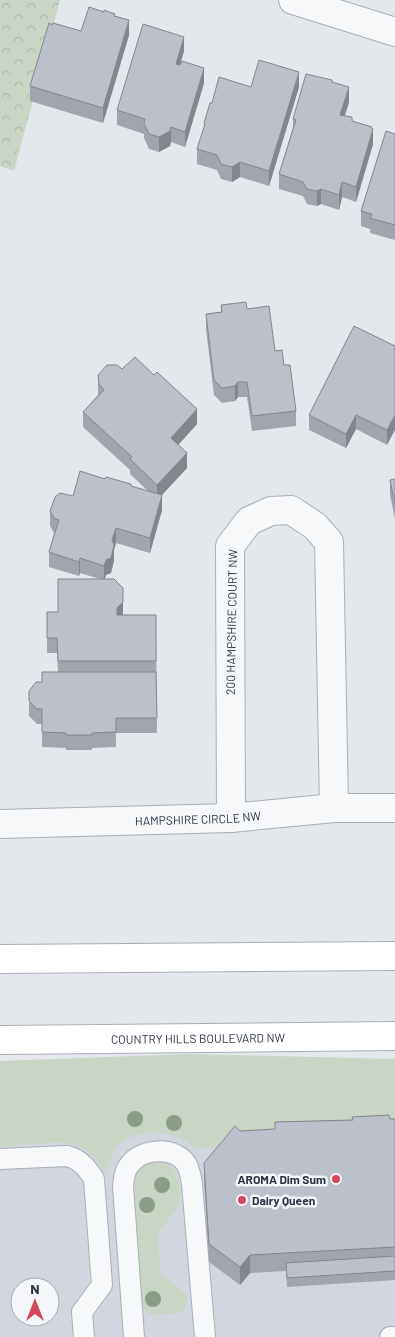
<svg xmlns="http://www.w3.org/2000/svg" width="395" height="1337" font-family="Barlow,sans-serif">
	<defs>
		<pattern id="park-crowns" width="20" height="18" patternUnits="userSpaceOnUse" patternTransform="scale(1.25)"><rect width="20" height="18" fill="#c9d6c5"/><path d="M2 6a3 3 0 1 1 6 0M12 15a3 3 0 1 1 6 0" fill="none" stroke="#adb8ab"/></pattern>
	</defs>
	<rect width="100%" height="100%" fill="#e4e7ec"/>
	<path fill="#d2d6de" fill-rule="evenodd" d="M395,1101v236h-395v-235zM20,1287h30v30h-30z"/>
	<g fill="#c9d6c5">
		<path d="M191,1054l204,5v78l-200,12c-5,-5 -9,-9 -16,-12 -19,-8 -47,-6 -62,10 -5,6 -9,18 -10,25h-3l-9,-15 -14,-10 -19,-5 -62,5v-86z"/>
		<path d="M161,1161c4,1 9,3 11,6 8,9 9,26 8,37l-19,25 -3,7 2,32 3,7 19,16 5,6v7l-4,7 -6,3 -25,1 -6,-3 -4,-9 -10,-127 9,-13z"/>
	</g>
	<path fill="url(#park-crowns)" d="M0,0h60l-46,171 -14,-5z"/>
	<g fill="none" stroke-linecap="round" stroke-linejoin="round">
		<defs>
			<g id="service">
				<path d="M0,1159l67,-3c13,3 20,12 27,23l8,106 -20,27 2,25"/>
				<path d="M134,1337l-11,-151c1,-7 1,-15 7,-22 13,-16 46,-18 57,1 3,6 4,13 5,19l13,153"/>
				<path d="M390,1337h5"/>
			</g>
			<g id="minor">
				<path d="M293,0l102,32"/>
				<path d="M231,818l-1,-272 19,-25 22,-10 20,-1 24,16 14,16 5,266"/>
				<path id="s1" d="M0,824l231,-6 103,-10h61"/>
			</g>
			<g id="secondary">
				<path d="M0,959l395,-3"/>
				<path id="s2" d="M0,1040l395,-4"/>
			</g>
		</defs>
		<use href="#service" stroke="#a9aeb7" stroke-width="22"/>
		<use href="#minor" stroke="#a9aeb7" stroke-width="30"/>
		<use href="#secondary" stroke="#a9aeb7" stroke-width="30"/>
		<use href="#service" stroke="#f7f8fa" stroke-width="20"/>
		<use href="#minor" stroke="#f7f8fa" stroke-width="28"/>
		<use href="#secondary" stroke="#fff" stroke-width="28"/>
	</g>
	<g fill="#899d89">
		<circle cx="135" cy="1119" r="8"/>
		<circle cx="174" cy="1123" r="8"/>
		<circle cx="162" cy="1185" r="8"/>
		<circle cx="147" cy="1205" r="8"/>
		<circle cx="153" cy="1299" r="8"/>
	</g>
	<g fill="#a1a5ae">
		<path d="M115,16l14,19 -26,88 -73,-22v-15l51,-55z"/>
		<path d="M184,51l-4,14 24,18 -19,64 -14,-5 -1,4 -11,6 -10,-3 -5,-11v-4l-27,-9v-15z"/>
		<path d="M332,82l17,20 -4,14 7,5 20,8 1,15 -17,58 -14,-5 -3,13 -18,-6 -4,2 -10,-2 -4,-8 -24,-7v-15l14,-46v-9z"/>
		<path d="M251,87h48l-30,99 -29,-9 -8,5 -11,-3 -4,-9 -20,-6v-15l7,-20v-6l8,-20z"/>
		<path d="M395,134v106l-25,-7v-4l-9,-3v-15z"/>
		<path d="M221,305l26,4 37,56 12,46v15l-44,5 -5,-34h-9l-3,4 -13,2 -8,-8 -8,-66v-15l15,-2z"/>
		<path d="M395,346l-8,99 -31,-16 -10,19 -37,-18v-15z"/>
		<path d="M122,369l75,55 -19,21 9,23 -25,27v15l-12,43 -34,-10 -2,7v10l-3,13 -5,2 -1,4 18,36h33l1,118h-41v14l-24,1v2h-26v-2l-24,-1v-23h-5l-8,-8v-25l29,-19 -1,-19h-10v-41h11l42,-33 -20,-6 -1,3 -30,-9v-15l5,-19 -4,-7v-15l23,-15 58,-10 17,5 -18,-17v-4l-47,-43v-15l15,-17v-20z"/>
		<path d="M395,479v40l-5,-24v-15z"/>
		<path d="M395,1119v161l-108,7 -1,-16 -36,2 -10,12 -31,-23 -5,-81v-18l36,-32 35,-2v-7z"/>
	</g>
	<g fill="#83868d">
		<path d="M129,20v15l-26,88v-15z"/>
		<path d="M184,37v14l-8,28v-15z"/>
		<path d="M204,68v15l-19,64v-15z"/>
		<path d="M299,72v15l-30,99v-15z"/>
		<path d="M349,87v15l-9,28v-15z"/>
		<path d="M171,127v15l-1,4 -11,6v-15z"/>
		<path d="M372,127v6l1,-4v15l-17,58v-15z"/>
		<path d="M240,162v15l-8,5v-15z"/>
		<path d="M342,182v15l-3,13v-15z"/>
		<path d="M321,189v15l-4,2v-15z"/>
		<path d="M238,382v15l-3,4v-15z"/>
		<path d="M197,409v15l-26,29v-15z"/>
		<path d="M356,415v14l-10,19v-14z"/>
		<path d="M395,415v15l-8,15v-15z"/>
		<path d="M187,453v15l-30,32v-15z"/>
		<path d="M162,495v15l-12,43v-15z"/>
		<path d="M116,528v15l-2,7v10l-3,13 -5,2 -2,5v-14z"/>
		<path d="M80,558v15l-1,3v-14z"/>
		<path d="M123,602v15l-6,6v-15z"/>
		<path d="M250,1255v18l-10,12v-18z"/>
	</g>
	<g fill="#bbc0ca" stroke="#83868d">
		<path d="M89,7l15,5v-2l11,4 -1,2 15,4 -26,88 -73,-22 19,-63 3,2 1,-2 28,8z"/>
		<path d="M143,24l41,13 -8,27 4,1 2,-4 22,7 -19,64 -14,-5 -1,4 -11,6 -10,-3 -5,-11 1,-4 -28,-9z"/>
		<path d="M259,60l40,12 -30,99 -29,-9 -8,5 -11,-3 -4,-9 -20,-6 8,-25 -1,-1 6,-20h2l7,-26 32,10z"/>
		<path d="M306,74l26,6v2l17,5 -9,28 12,2v4l20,6 -1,1 2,1 -17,58 -14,-5 -3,13 -18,-6 -4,2 -10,-2 -4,-7 -24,-8 17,-54 -3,-1z"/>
		<path d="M386,131l9,3v91l-25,-7 2,-4 -11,-3z"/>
		<path d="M246,302l1,7 22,-3 6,45 7,-1 2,15h6l6,46 -44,5 -5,-34h-9l-3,4 -13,2 -8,-8 -8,-66 16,-2 -1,-7z"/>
		<path d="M354,326l41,20v69l-8,15 -31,-15 -10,19 -37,-19z"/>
		<path d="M135,357l19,18 3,-3 40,37 -26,29 16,15 -30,32 -27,-26 2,-2 -49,-45 21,-22 -5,-6 -1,-9 9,-10h10l5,4z"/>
		<path d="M80,471l25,8 1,-2 25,7v2l31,9 -12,43 -34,-10 -4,12 2,5 -3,13 -5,2 -2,6 -24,-8 -1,4 -30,-10 10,-32 -5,-2 -4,-7 5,-14 5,-4 13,3z"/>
		<path d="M395,479v25l-5,-24z"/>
		<path d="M58,579h56l9,9v14l-6,6v7h39v46h-98l-1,-23h-10v-26h11z"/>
		<path d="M42,672h114l1,46h-41v14l-24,1v2h-26v-2l-24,-1v-23h-5l-8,-8v-10l7,-9h6z"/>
		<path d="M389,1115l1,4h5v128l-145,8 -10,12 -31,-23 -5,-81 31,-37 5,5 35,-2v-7l78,-2 -1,-3z"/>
		<path d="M395,1256v15l-108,7 -1,-15z"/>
	</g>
	<g fill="#d1495b" stroke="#f4f6f9" stroke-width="2">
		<circle cx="336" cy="1179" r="5"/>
		<circle cx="242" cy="1200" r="5"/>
	</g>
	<g text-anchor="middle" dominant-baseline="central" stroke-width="5" stroke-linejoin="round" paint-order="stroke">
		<g font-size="12" fill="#2b3445" stroke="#f4f6f9">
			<text transform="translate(231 622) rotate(-89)">200 HAMPSHIRE COURT NW</text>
			<text stroke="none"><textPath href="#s1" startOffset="198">HAMPSHIRE CIRCLE NW</textPath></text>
			<text stroke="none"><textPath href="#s2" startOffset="198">COUNTRY HILLS BOULEVARD NW</textPath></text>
		</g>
		<g font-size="12" font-weight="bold" fill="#2b3445" stroke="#f4f6f9" text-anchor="end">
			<text x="326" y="1179">AROMA Dim Sum</text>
			<text x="252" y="1200" text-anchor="start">Dairy Queen</text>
		</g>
	</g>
	<g transform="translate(35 1302)"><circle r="24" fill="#f4f6f9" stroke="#a4a8b1"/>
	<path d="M0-4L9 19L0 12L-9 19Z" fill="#d1495b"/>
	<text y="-8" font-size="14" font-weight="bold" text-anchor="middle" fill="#2b3445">N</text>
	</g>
</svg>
